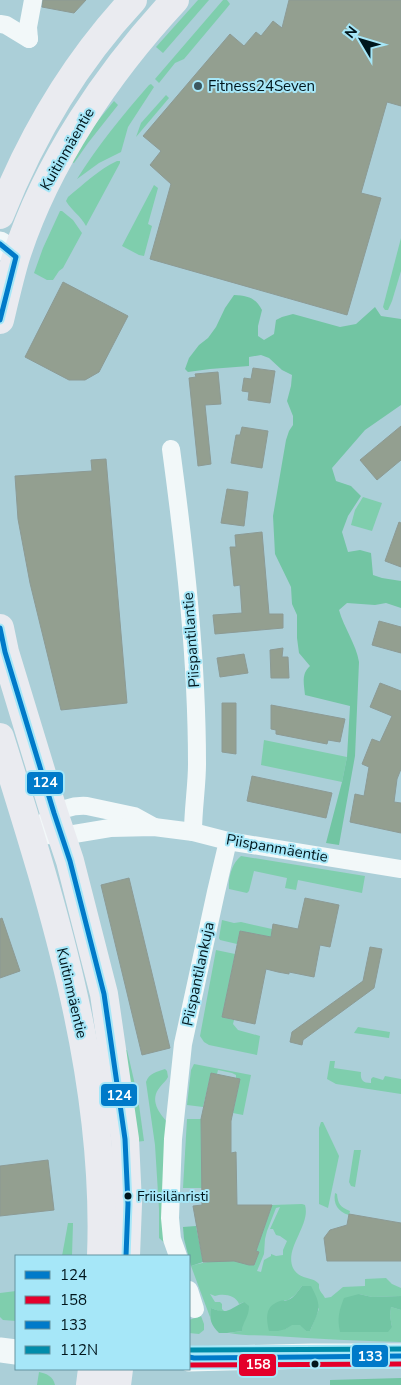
<svg xmlns="http://www.w3.org/2000/svg" width="401" height="1385" font-family="'Nunito Sans',sans-serif">
	<rect width="100%" height="100%" fill="#abcfd8"/>
	<g fill="#7fcead" fill-rule="evenodd">
		<path d="M198,0h11l-46,53 -7,-6z"/>
		<path d="M223,0h4l3,4 -4,5 -42,50 -9,4 -16,20 -4,-4z"/>
		<path d="M151,84l3,3 -26,40 -7,25 -22,11 -22,16c21,-34 46,-64 72,-94z"/>
		<path d="M166,95l3,3 -33,39 5,-14z"/>
		<path d="M114,101l4,4 -30,38 -14,20 -5,-2 10,-17z"/>
		<path d="M117,161h3v2l-34,63c-5,-10 -15,-16 -20,-25l2,-4c16,-13 30,-27 49,-36z"/>
		<path d="M154,185l4,3 -10,36 4,2 -8,30 -5,-1 -17,-9z"/>
		<path d="M60,211h2l11,9 9,13 -19,35 -4,3 -6,9h-6l-13,-7 9,-25z"/>
		<path d="M401,238v33l-9,30 -4,9h-3l-2,-3z"/>
		<path d="M363,497l19,6 -10,28 -21,-6 4,-15z"/>
		<path d="M264,740l83,17 -5,25 -81,-17z"/>
		<path d="M241,856l124,20 -3,17 -64,-13 -2,10 -11,-2 2,-10 -33,-7 -5,20 -2,2 -18,-4c-1,-11 3,-26 12,-33z"/>
		<path d="M222,920l12,3 7,-1 31,7 -1,8 -31,-6 -3,13 -17,-4 -1,-2z"/>
		<path d="M216,950l19,4 -13,63 12,3 -1,4 5,6 22,6 -3,19 -48,-10 -5,-3 -4,-6z"/>
		<path d="M358,1027l32,5 -1,6 -35,-5z"/>
		<path d="M127,1050l12,52 -3,2 -4,-1 -9,-52z"/>
		<path d="M330,1061h5l-1,7 27,4c-1,8 2,11 10,11v-4l2,-2 10,3 2,-4 16,3v15l-65,-10 -9,-5z"/>
		<path d="M194,1064l57,11 -8,40 -10,-2 7,-34 -4,-1v-3l-4,-2 -14,-3 -1,4 -6,-1 -8,34 -16,-2 4,-35z"/>
		<path d="M165,1069l2,2 1,6c-2,4 -5,6 -8,10 -11,13 -1,26 8,36v123l-9,-8v-29l-4,-64 -9,-63c3,-9 11,-10 19,-13z"/>
		<path d="M139,1105l5,36 -9,1 -4,-35z"/>
		<path d="M187,1119h14l1,69h-19z"/>
		<path d="M321,1122h2l16,34 -11,52 -9,-4v-76z"/>
		<path d="M354,1150h7l-6,37 -4,-1 -2,-4z"/>
		<path d="M335,1193l2,1c1,10 3,13 13,17l-1,4c-11,-3 -16,-11 -14,-22z"/>
		<path d="M302,1204l3,1c6,20 -21,43 -12,63 7,13 20,8 26,16 0,1 0,3 0,4 1,4 4,6 6,10l6,-1 12,-10 22,-1v-7l21,-1 6,6 9,4v8l-29,1 -13,-3 -18,38h36l15,-5 -2,-11 1,-9 10,3v32c-42,-1 -84,-3 -126,-6 -16,-1 -31,0 -46,-3l13,-2 2,-29 -5,2c-3,-9 -16,-11 -24,-8l-5,-2 5,8h5l2,2v5l2,2h-5l-8,-3 -1,9 -19,-51c13,-4 31,-7 44,-5 7,1 12,4 19,4l5,-13 -3,-1 16,-46zM280,1207l-10,22h3l3,6 4,1 7,5 -4,9v5l-7,1 -5,-2v2l-7,4 -3,12 -4,-1 7,-17 1,-15 2,-8 9,-23zM302,1286l17,23 -9,22h-4l-5,-6h-10l-5,4 -2,-29h4l7,-5z"/>
		<path d="M68,1223h5l-1,33h-10z"/>
		<path d="M16,1291v30l-13,-1 -3,-3v-24z"/>
		<path d="M201,1316l3,8v6l-5,4 -10,-1v-13z"/>
		<path d="M39,1372c8,2 14,4 16,13h-18z"/>
	</g>
	<g fill="#72c5a3">
		<path d="M234,295c14,1 21,2 28,15l-4,16v10l6,4 10,-6 2,-14 6,-3 11,-3 47,13 16,-3 19,-17 6,9 20,3v86l-36,25 -33,38 4,13 15,5 10,10 -13,20 -6,16 6,20 12,-2 11,3 2,22 9,3 19,3v27l-15,-5 -11,2 -28,-2 -8,7c5,18 17,34 20,52l-4,94 -16,89 -13,-2 16,-61 5,-25 3,-51 -45,-11c-1,-11 -4,-21 5,-29l-11,-13 -2,-15v-23l-5,-11 -1,-17 -16,-33 -2,-38 13,-76 3,-9 4,-6v-9l-6,-15 4,-15 1,-11 -10,-5 -13,-12 -8,-3 -12,2v9l-39,3 -22,3 -3,-3 4,-11 10,-13 9,-7 8,-11 9,-19z"/>
		<path d="M196,1226l7,36 -12,4 -7,-27 -1,-12z"/>
		<path d="M302,1286h9c12,22 8,24 -1,45h-4l-6,-6h-8l-6,4 -8,2h-9c-3,-14 -4,-25 11,-30 3,-1 5,0 8,-1 6,-2 10,-9 14,-14z"/>
		<path d="M359,1294l13,3 29,-1v14l-10,-3 -1,9 2,11 -4,5h-48c-3,-14 -1,-21 4,-34z"/>
		<path d="M244,1302l5,4c0,12 -6,14 -7,25l-15,2h-8c-8,-8 -10,-14 -8,-25 18,7 18,1 33,-6z"/>
		<path d="M401,1378v7h-71v-5z"/>
	</g>
	<g fill="#939f90" stroke="#8c9a94">
		<path d="M43,0h43l-12,13 -32,-6z"/>
		<path d="M289,0h112v106l-14,-4 -26,91 20,5 -34,117 -197,-56 21,-75 -21,-19 11,-14 -18,-15 87,-102 14,12 12,-14 5,4 12,-15 9,7z"/>
		<path d="M63,282l65,34 -29,56 -14,8h-16l-44,-23z"/>
		<path d="M253,368l22,3 -5,32 -22,-3 1,-8 -7,-1 2,-13 7,1z"/>
		<path d="M218,372l3,32 -16,1 6,59 -13,2 -9,-88 7,-1 -1,-3z"/>
		<path d="M401,426v34l-24,20 -17,-20z"/>
		<path d="M242,427l26,4 -6,37 -31,-5 5,-28h4z"/>
		<path d="M106,459l21,244 -66,7 -31,-127 -12,-64 -3,-43 77,-5 -1,-11z"/>
		<path d="M227,489l21,3 -4,34 -23,-3z"/>
		<path d="M399,522l2,1v44l-16,-6z"/>
		<path d="M262,532l7,82h14v14l-68,6 -2,-19 29,-2 -2,-28 -6,1 -4,-39h6l-1,-12z"/>
		<path d="M379,621l22,6v26l-29,-8z"/>
		<path d="M283,648l-1,9h6l1,21h-18l-1,-28z"/>
		<path d="M244,654l4,19 -28,4 -3,-19z"/>
		<path d="M380,683l21,8v78l-4,10 -3,23 7,1v30l-51,-11 5,-28 9,2 5,-29 -7,-3 10,-25 8,3 12,-26 -22,-9z"/>
		<path d="M222,703h14v51l-14,-2z"/>
		<path d="M271,705l74,14 -5,23 -12,-2 -1,4 -51,-10v-4l-5,-1z"/>
		<path d="M252,776l80,17 -6,25 -79,-17z"/>
		<path d="M129,878l41,170 -28,7 -41,-170z"/>
		<path d="M305,898l34,7 -9,42 -10,-2 -6,32 -25,-5v2l-11,-2 -12,-3 -11,55 -33,-7 18,-86 31,6 2,-13 25,5z"/>
		<path d="M2,918l18,53 -20,7v-59z"/>
		<path d="M370,947l12,2 -8,39 -71,52 -1,5 -12,-3 2,-10 71,-51z"/>
		<path d="M211,1073l29,6 -9,42v32l5,-1 1,53h35l-16,46 3,1 -5,13h-5l-15,-4 -31,1 -10,-56 9,-1 -1,-86z"/>
		<path d="M48,1160l6,50 -54,6v-50z"/>
		<path d="M349,1214l52,9v38h-74l-3,-23 6,-8 17,-5z"/>
	</g>
	<g fill="none" stroke-linecap="round" stroke-linejoin="round">
		<g stroke="#f2f8f9" stroke-width="18">
			<path d="M0,24l6,1 23,14"/>
			<path d="M29,39l-1,-12 5,-27"/>
			<path d="M171,449c14,104 26,209 26,315 0,22 -4,45 -4,68"/>
			<path d="M47,819c10,-9 26,-14 40,-13l47,10 20,11"/>
			<path d="M31,834l31,2 48,-8 44,-1 39,5 35,9 173,28"/>
			<path d="M178,1256l-6,-17 -2,-21 3,-79 10,-95 33,-152 12,-51"/>
			<path d="M189,1290l6,19"/>
		</g>
		<g stroke="#f2f8f9" stroke-width="25">
			<path d="M0,244l16,13"/>
			<path d="M0,1350l16,2"/>
			<path d="M189,1359l123,-3h89"/>
		</g>
		<g stroke="#eaebf0" stroke-width="28">
			<path d="M0,215c31,-78 76,-154 133,-215"/>
			<path d="M0,320c5,-21 10,-43 16,-63 30,-94 92,-185 159,-257"/>
			<path d="M0,628l5,24 49,161 16,48 34,133 21,145 3,65 -2,52"/>
			<path d="M0,737c53,169 108,340 101,519"/>
			<path d="M90,1385l2,-16"/>
			<path d="M117,1385l2,-16"/>
		</g>
		<defs>
			<g id="bus-1">
				<path d="M0,244l16,13 -16,63"/>
				<path d="M0,628l5,24 49,161 16,48 34,133 21,145 3,65 -2,52"/>
			</g>
			<path id="bus-2" d="M189,1365l212,-1"/>
			<path id="bus-3" d="M189,1357l5,1 207,-2"/>
			<path id="bus-4" d="M190,1350l211,-1"/>
		</defs>
		<use href="#bus-1" stroke="#a6e7f8" stroke-width="9"/>
		<use href="#bus-2" stroke="#a6e7f8" stroke-width="9"/>
		<use href="#bus-3" stroke="#a6e7f8" stroke-width="9"/>
		<use href="#bus-4" stroke="#a6e7f8" stroke-width="9"/>
		<use href="#bus-1" stroke="#007ac9" stroke-width="5"/>
		<use href="#bus-2" stroke="#e4002b" stroke-width="5"/>
		<use href="#bus-3" stroke="#007ac9" stroke-width="5"/>
		<use href="#bus-4" stroke="#008caa" stroke-width="5"/>
	</g>
	<circle fill="#3c575e" stroke="#a6e7f8" stroke-width="2" cx="198" cy="86" r="5"/>
	<g fill="#00161c" stroke="#a6e7f8" stroke-width="2">
		<circle cx="128" cy="1196" r="4.5"/>
		<circle cx="315" cy="1364" r="4.5"/>
	</g>
	<g text-anchor="middle" dominant-baseline="central" stroke-width="4" stroke-linejoin="round" paint-order="stroke">
		<g font-size="14" fill="#00161c" stroke="#a6e7f8" text-anchor="start">
			<text x="137" y="1196">Friisilänristi</text>
		</g>
		<g font-size="15" fill="#00161c" stroke="#a6e7f8" text-anchor="start">
			<text x="208" y="86">Fitness24Seven</text>
		</g>
		<g font-size="15" fill="#00161c" stroke="#a6e7f8">
			<text transform="translate(67 149) rotate(-60)">Kuitinmäentie</text>
			<text transform="translate(191 640) rotate(-94)">Piispantilantie</text>
			<text transform="translate(277 848) rotate(10)">Piispanmäentie</text>
			<text transform="translate(198 974) rotate(-78)">Piispantilankuja</text>
			<text transform="translate(72 993) rotate(77)">Kuitinmäentie</text>
		</g>
	</g>
	<g stroke="#a6e7f8" stroke-width="2">
		<rect x="26" y="771" width="38" height="24" rx="5" fill="#007ac9"/>
		<rect x="100" y="1083" width="38" height="24" rx="5" fill="#007ac9"/>
		<rect x="351" y="1344" width="38" height="24" rx="5" fill="#007ac9"/>
		<rect x="238" y="1353" width="39" height="24" rx="5" fill="#e4002b"/>
	</g>
	<g font-size="14" text-anchor="middle" font-weight="bold" fill="#fff">
		<text x="45" y="787">124</text>
		<text x="119" y="1100">124</text>
		<text x="370" y="1361">133</text>
		<text x="258" y="1369">158</text>
	</g>
	<rect x="15" y="1255" width="175" height="115" fill="#a6e7f8" stroke="#6493a0"/>
	<rect x="25" y="1271" width="25" height="8" fill="#007ac9" stroke="#6493a0"/>
	<text x="60" y="1280" font-size="15" fill="#00161c">124</text>
	<rect x="25" y="1296" width="25" height="8" fill="#e4002b" stroke="#6493a0"/>
	<text x="60" y="1305" font-size="15" fill="#00161c">158</text>
	<rect x="25" y="1321" width="25" height="8" fill="#007ac9" stroke="#6493a0"/>
	<text x="60" y="1330" font-size="15" fill="#00161c">133</text>
	<rect x="25" y="1346" width="25" height="8" fill="#008caa" stroke="#6493a0"/>
	<text x="60" y="1355" font-size="15" fill="#00161c">112N</text>
	<g transform="translate(361 40) rotate(308)" stroke="#a6e7f8" stroke-width="4" paint-order="stroke">
	<path d="M0-4L9 19L0 12L-9 19Z" fill="#00161c"/>
	<text y="-8" font-size="14" font-weight="bold" text-anchor="middle" fill="#00161c">N</text>
	</g>
</svg>
